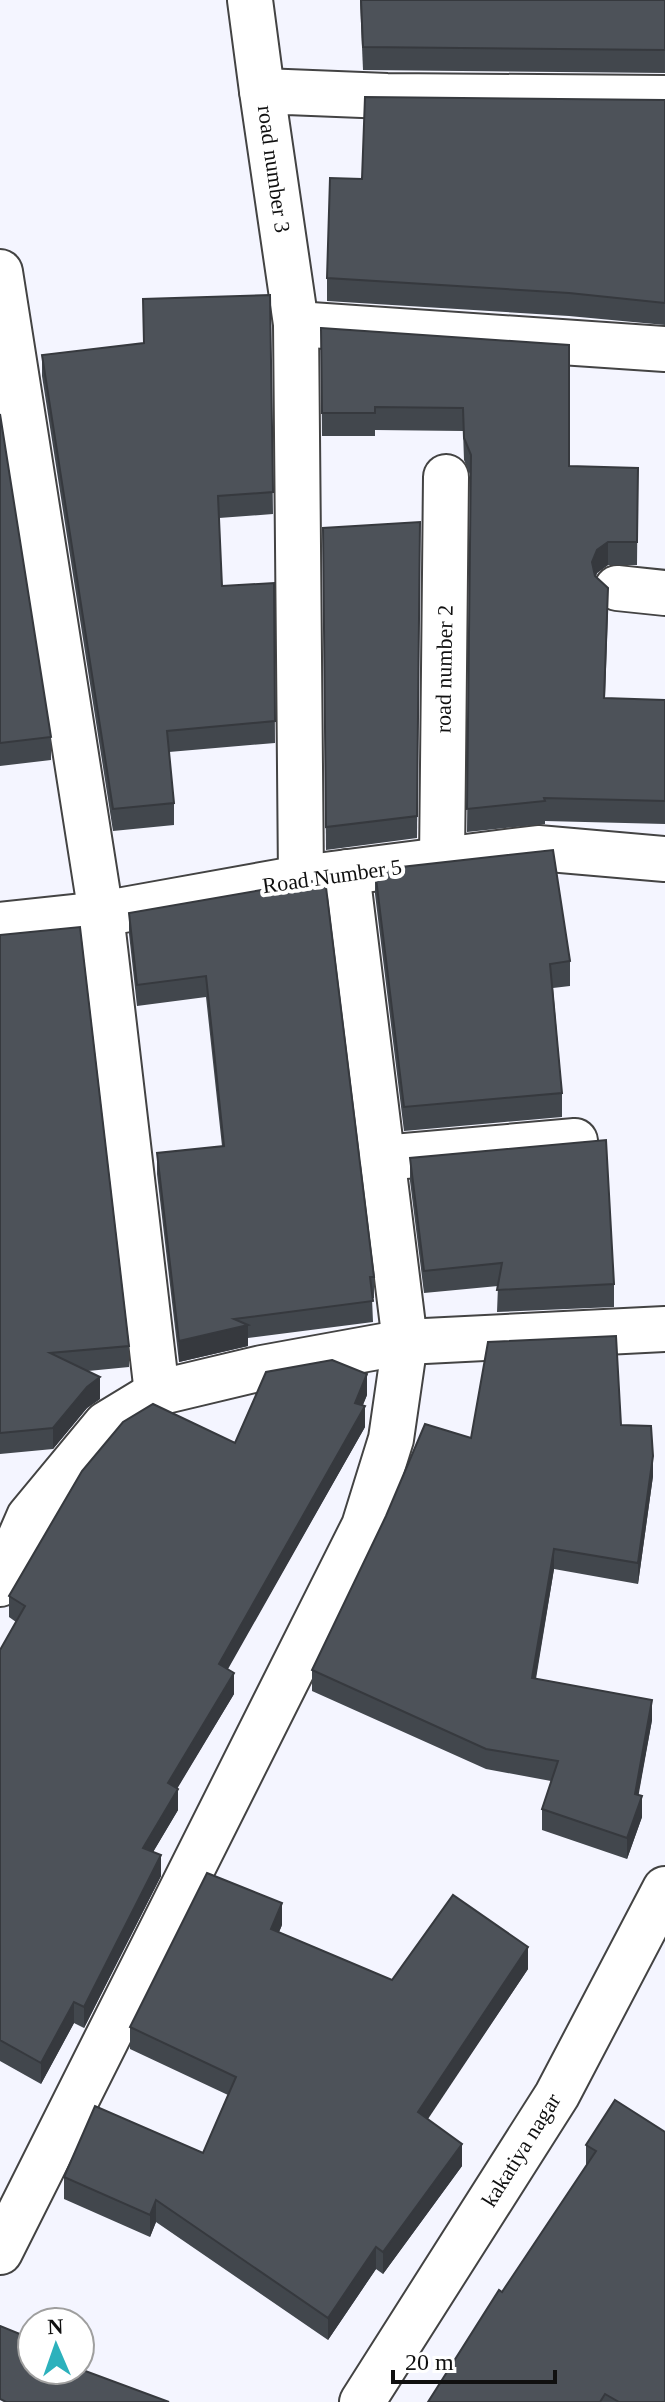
<svg xmlns="http://www.w3.org/2000/svg" width="665" height="2402" font-family="Georgia,serif">
	<rect width="100%" height="100%" fill="#f4f5ff"/>
	<g fill="none" stroke-linecap="round" stroke-linejoin="round">
		<defs>
			<g id="minor">
				<path d="M250,0l12,91"/>
				<path d="M0,272l101,642 56,479"/>
				<path d="M296,324l369,25"/>
				<path d="M617,588l48,5"/>
				<path d="M442,861l4,-384"/>
				<path d="M301,878l-5,-554 -34,-233 125,5 278,2"/>
				<path d="M0,925l101,-11 200,-36 237,-30 127,11"/>
				<path d="M382,1158l193,-17"/>
				<path d="M0,1584l29,-67 77,-93 51,-31 105,-25 143,-26 260,-13"/>
				<path d="M0,2252l364,-726 27,-87 14,-97 -58,-470"/>
				<path d="M362,2402l195,-307 108,-206"/>
			</g>
		</defs>
		<use href="#minor" stroke="#434343" stroke-width="48"/>
		<use href="#minor" stroke="#fff" stroke-width="44"/>
	</g>
	<g fill="#42474d">
		<path d="M360,0h305v73l-302,-3z"/>
		<path d="M665,100v225l-96,-9 -242,-15v-23l35,-99z"/>
		<path d="M270,295l3,219 -54,4 3,68 52,-3 1,160 -106,9 5,51v22l-61,6 -71,-455v-21l102,-12 -1,-44z"/>
		<path d="M321,328l248,138 69,2 -1,97h-29l-11,8 -1,4 12,33 -3,88 60,2v124l-120,-3v3l-78,8 4,-355 -7,-17 -1,-29 -88,-1v6h-53z"/>
		<path d="M0,414l51,323v23l-51,6z"/>
		<path d="M420,522l-3,316 -91,12 -3,-322z"/>
		<path d="M375,870l195,91v25l-17,2 9,105v24l-158,14 -29,-237z"/>
		<path d="M325,879l49,398v21h-2l1,24 -125,16v8l-69,16 -22,-188v-21l65,-7 -16,-149 -69,9 -8,-72v-21z"/>
		<path d="M0,935l129,411v21l-41,4 12,28 -13,9 -34,41 -53,5z"/>
		<path d="M410,1158l204,126v23l-117,5 1,-26 -74,7 -14,-112z"/>
		<path d="M367,1395l-4,10 2,22 -138,242 7,25 -57,94 1,22 -25,42 8,24 -77,152 -10,-5 -33,61 -41,-23v-411l16,-28 -7,-5v-21l226,-153z"/>
		<path d="M621,1425l32,51 -15,108 -84,-15 -18,110 116,41 -14,75 4,22 -15,42 -85,-29v-21l9,-28 -65,-12 -174,-78v-21l159,-232z"/>
		<path d="M282,1925l-3,7 113,48 136,-11 -101,150 35,47 -79,108 -7,-5 -48,71 -172,-118 -6,15 -86,-38v-22l139,-24 25,-58 -98,-46v-22z"/>
		<path d="M665,2132v270h-237l158,-235v-22z"/>
	</g>
	<g fill="#36393e">
		<path d="M608,542v23l-11,8 -5,12v-23l5,-12z"/>
		<path d="M248,1325v21l-69,16v-21z"/>
		<path d="M367,1374v21l-12,28 10,-17v21l-146,258v-21l136,-261z"/>
		<path d="M100,1377v22l-13,9 -34,41v-21l34,-41z"/>
		<path d="M653,1456v20l-15,108v-21z"/>
		<path d="M554,1549v20l-22,130v-21z"/>
		<path d="M234,1673v21l-66,110v-21z"/>
		<path d="M652,1700v20l-17,95v-21z"/>
		<path d="M178,1789v21l-35,59v-21z"/>
		<path d="M642,1796v21l-15,42v-21z"/>
		<path d="M161,1855v21l-77,152v-21z"/>
		<path d="M282,1903v22l-11,26v-22z"/>
		<path d="M528,1947v22l-110,165v-22z"/>
		<path d="M74,2002v21l-33,61v-21z"/>
		<path d="M462,2144v22l-79,108v-22z"/>
		<path d="M156,2200v22l-6,15v-22z"/>
		<path d="M376,2247v22l-48,71v-22z"/>
	</g>
	<g fill="#4d5259" stroke="#36393e" stroke-width="2">
		<path d="M361,0h304v50l-302,-3z"/>
		<path d="M365,97l300,3v203l-96,-10 -242,-15 3,-100 32,1z"/>
		<path d="M270,295l3,197 -55,4 4,90 52,-3 1,138 -108,10 7,72 -61,6 -71,-454 102,-12 -1,-44z"/>
		<path d="M321,328l248,17v121l69,2 -1,74h-29l-11,8 -5,12 3,14 13,12 -4,110 61,2v101l-121,-3 1,3 -78,8 4,-354 -7,-17 -1,-30 -88,-1v6h-53z"/>
		<path d="M0,414l51,323 -51,6z"/>
		<path d="M420,522l-3,294 -91,11 -3,-299z"/>
		<path d="M553,850l17,111 -20,3 12,129 -158,14 -29,-237z"/>
		<path d="M325,879l49,398h-4l3,24 -139,18 14,6 -69,16 -22,-188 67,-7 -18,-170 -69,9 -8,-72z"/>
		<path d="M80,927l49,419 -79,7 50,24 -13,10 -34,41 -53,5v-498z"/>
		<path d="M606,1140l8,144 -117,6 5,-27 -78,8 -14,-113z"/>
		<path d="M616,1336l5,89 30,1 2,30 -15,107 -84,-14 -22,129 120,22 -17,94 7,2 -15,42 -85,-29 16,-48 -72,-12 -174,-79 74,-154 39,-92 46,14 17,-96z"/>
		<path d="M332,1360l35,14 -12,29 10,3 -146,258 15,9 -66,110 10,6 -35,59 18,7 -77,152 -10,-5 -33,61 -41,-23v-390l25,-44 -16,-10 73,-125 41,-49 30,-18 82,39 31,-71z"/>
		<path d="M207,1873l75,30 -11,26 121,51 61,-85 75,52 -110,165 44,32 -79,108 -7,-5 -48,71 -172,-118 -6,15 -86,-38 31,-71 108,47 33,-76 -106,-50z"/>
		<path d="M615,2100l50,32v270h-46l-14,-8 -5,8h-172l71,-112 3,2 94,-141 -10,-6z"/>
		<path d="M0,2326l32,13v31l48,-1 89,33h-163l-6,-3z"/>
	</g>
	<g text-anchor="middle" dominant-baseline="central" stroke-width="8" stroke-linejoin="round" paint-order="stroke">
		<g font-size="22" fill="#101010" stroke="#fff">
			<text transform="translate(274 169) rotate(82)">road number 3</text>
			<text transform="translate(444 669) rotate(-89)">road number 2</text>
			<text transform="translate(332 876) rotate(-8)">Road Number 5</text>
			<text transform="translate(521 2150) rotate(-58)">kakatiya nagar</text>
		</g>
	</g>
	<g transform="translate(56 2346) rotate(358)"><circle r="38" fill="#ffffff" stroke="#9f9f9f" stroke-width="2"/>
	<path d="M0-6L14 30L0 20L-14 30Z" fill="#2cb1bc"/>
	<text y="-12" font-size="22" font-weight="bold" text-anchor="middle" fill="#101010">N</text>
	</g>
	<path d="M393 2370v12h162v-12" fill="none" stroke="#101010" stroke-width="4"/>
	<text x="405" y="2370" font-size="24" fill="#101010" stroke="#ffffff" stroke-width="6" paint-order="stroke">20 m</text>
</svg>
